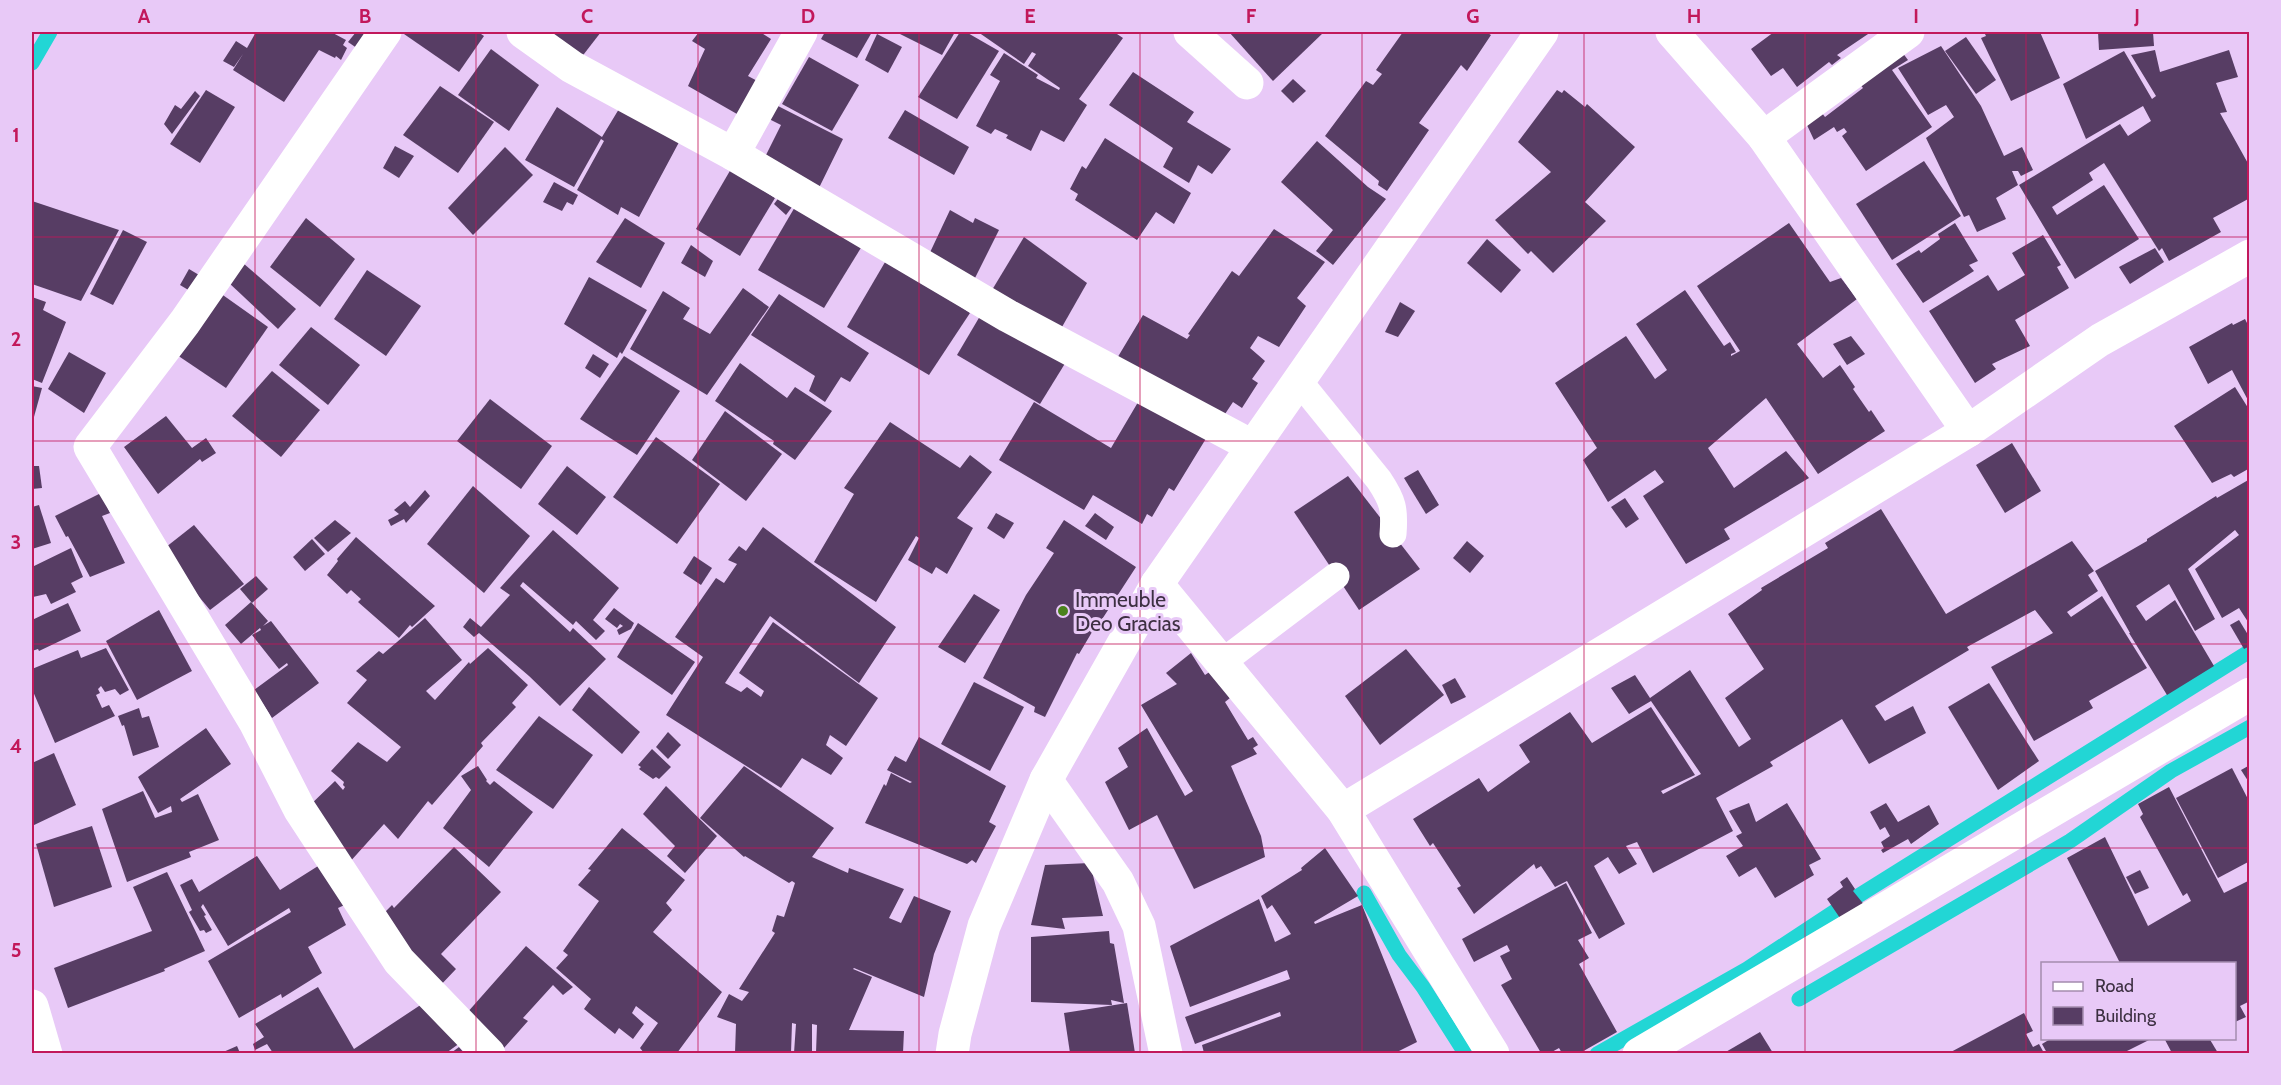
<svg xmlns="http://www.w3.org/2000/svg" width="2281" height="1085" font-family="Cabin,sans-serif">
	<rect width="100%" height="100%" fill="#e8c9f7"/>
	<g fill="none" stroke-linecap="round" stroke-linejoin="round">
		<g stroke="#22d6d5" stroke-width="15">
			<path d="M32,63l18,-31"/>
			<path d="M1364,893l35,62 24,32 42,66"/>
			<path d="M1799,999l271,-158 101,-70 79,-44"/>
			<path d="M1597,1054l150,-85 111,-73 392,-245"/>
		</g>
	</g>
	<g fill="#573d64">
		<path d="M256,32h75l15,8 -3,5 4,3 -6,12 -5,-4 -1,2 -16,-8 -35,52 -51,-32 10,-16 -9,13 -11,-6 13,-20 11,7z"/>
		<path d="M356,32h22l-14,21 -16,-11z"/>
		<path d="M405,32h73l6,4 -25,36 -55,-38z"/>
		<path d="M537,32h64l-24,31z"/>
		<path d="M699,32h61l11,7 -23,37 15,8 -19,34 -56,-32 17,-37 -13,-8z"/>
		<path d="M825,32h47l-15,26 -36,-19z"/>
		<path d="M896,32h59l-13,23z"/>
		<path d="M960,32h6l33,19 -42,68 -39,-22z"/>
		<path d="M978,32h136l9,6 -44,61 8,6 -23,37 -23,-12 -10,21 -25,-13 2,-3 -13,-6 -4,5 -15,-8 24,-45 -10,-6 14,-22 34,22 -2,3 23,12 1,-2 -32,-22 8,-12 -4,-2 -8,12z"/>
		<path d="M1229,32h95l-51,49z"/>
		<path d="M1403,32h83l5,3 -24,36 -6,-6 -42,58 10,7 -42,61 -9,-6 1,-4 -54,-45 41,-55 7,4 9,-11 -6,-4z"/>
		<path d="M1774,32h97l-34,23 4,3 -9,7 -3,-3 -32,25 -14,-19 -12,8 -20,-27z"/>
		<path d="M1984,32h56l20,46 -49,23 -30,-63 5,-2z"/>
		<path d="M2098,32h55l1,14 -55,4z"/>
		<path d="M877,34l25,13 -14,26 -23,-13z"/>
		<path d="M1966,37l30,43 -20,14 -31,-43z"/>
		<path d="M1941,46l40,60 23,50 18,-9 11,23 -12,6 -3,-5h-6l6,14 -22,13 10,21 -29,13 -8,-17 -5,2 -38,-79 28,-21 -8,-12 -18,10 -30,-47z"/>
		<path d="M491,49l48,36 -30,46 -51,-36z"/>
		<path d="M2155,50l5,22 69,-22 9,27 -22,6 11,29 -7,1 30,54v31l-37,20 8,14 -52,29 -7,-13 -3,3 -55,-88 -15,10 4,7 -41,27 5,8 47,-30 35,54 -64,40 -56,-94 101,-61 8,12 23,-15 -8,-15 -57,33 -23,-55 61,-33 28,48 4,-3 -25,-41z"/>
		<path d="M1902,52l6,8 -16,10 40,57 -66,44 -24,-35 5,-4 -3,-4 -7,4 -3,-5 -20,13 -8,-17 16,-10 3,4 38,-29 -5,-6z"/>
		<path d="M809,57l50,28 -27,46 -50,-27z"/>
		<path d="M1133,72l61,40 -7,10 44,27 -19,25 -14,-9 -9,18 -26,-16 10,-19 -64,-43z"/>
		<path d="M1293,79l13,12 -13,12 -12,-12z"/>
		<path d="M440,86l54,36 -36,51 -55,-38z"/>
		<path d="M206,90l29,17 -35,56 -30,-19z"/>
		<path d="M1557,90l5,3 2,-3 21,17 2,-3 48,43 -50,55 21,19 -53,52 -22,-22 -3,3 -33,-34 56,-48 -33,-30z"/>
		<path d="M195,91l5,5 -28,38 -8,-10 11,-19 6,4z"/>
		<path d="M625,99l60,32 -46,86 -18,-10 -3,8 -41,-25 27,-49 -3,-2 -27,48 -49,-27 32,-53 45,30z"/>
		<path d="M776,105l67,34 -29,59 -55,-29 22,-44 -12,-6z"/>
		<path d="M905,110l64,37 -15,28 -66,-37z"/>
		<path d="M1105,138l86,55 -17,31 -18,-12 -19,28 -62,-40 3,-6 -8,-5 12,-23 4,3z"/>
		<path d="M1317,141l51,46 18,12 -53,66 -17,-14 17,-21 -52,-48z"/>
		<path d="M395,146l19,10 -15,22 -16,-10z"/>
		<path d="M505,147l28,28 -60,60 -25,-27z"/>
		<path d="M1924,161l37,55 -69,44 -36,-56z"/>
		<path d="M731,169l44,29 -35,58 -44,-27z"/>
		<path d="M554,182l24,13 -5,10 -6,-3 -5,9 -19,-9z"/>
		<path d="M786,188l12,11 -12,16 -12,-11z"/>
		<path d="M799,200l68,38 -43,70 -66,-38z"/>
		<path d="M32,201l87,29 -38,71 -49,-17z"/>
		<path d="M950,210l23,13 2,-5 24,12 -28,56 -46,-23z"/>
		<path d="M306,218l49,41 -35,48 -50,-40z"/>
		<path d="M625,218l40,25 -24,45 -45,-26z"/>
		<path d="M1789,223l41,59 11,-4 16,21 -60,45 26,34 17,-13 15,22 -2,2 16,23 2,-2 14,21 -67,43 -52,-76 -58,50 26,40 52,-37 23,27 -85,51 6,10 -44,25 -43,-68 21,-14 -9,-12 -47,32 -25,-42 14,-12 -42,-65 71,-47 29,43 12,-9 -31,-46 49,-34 39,56 6,-4 6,10 -5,2v2l9,-5 -43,-65z"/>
		<path d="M1955,223l23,38 -9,4 5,6 -51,32 -27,-39 23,-14 2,3 19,-14 -2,-5z"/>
		<path d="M1274,229l51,33 -28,36 9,8 -27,41 -21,-11 -8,12 15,13 -13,18 6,4 -16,25 -9,-6 -14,21 -103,-63 27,-45 44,24 3,-4 -2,-1 44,-63 7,5z"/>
		<path d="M123,230l24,12 -34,63 -23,-11z"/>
		<path d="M2043,235l18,30 -4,2 12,21 -54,32 15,26 -38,18 4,5 -21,14 -46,-72 59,-36 10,16 27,-16 -13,-22z"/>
		<path d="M1024,237l63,46 -29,51 -69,-39z"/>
		<path d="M1487,239l34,31 -20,23 -34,-30z"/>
		<path d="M691,245l22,16 -8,16 -24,-14z"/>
		<path d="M2155,248l9,14 -34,22 -11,-17z"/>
		<path d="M888,257l82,56 -41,62 -82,-48z"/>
		<path d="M243,263l53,46 -18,20 -50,-47z"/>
		<path d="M189,269l15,9 -9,16 -15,-9z"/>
		<path d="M367,270l54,36 -35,50 -52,-37z"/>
		<path d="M589,277l58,33 -25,44 -2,-2 -3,6 -53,-34z"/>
		<path d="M743,288l26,19 -62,88 -77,-46 33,-58 27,17 -7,11 27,15z"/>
		<path d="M220,293l48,34 -42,61 -49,-33z"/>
		<path d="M779,294l90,59 -19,29 -9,-5 -16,25 -16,-11 6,-15 -64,-41z"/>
		<path d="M32,297l14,5 -3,8 23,12 -24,61 -10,-4z"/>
		<path d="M1400,302l15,9 -17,26 -13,-5z"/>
		<path d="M983,311l86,46 -29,47 -83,-49z"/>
		<path d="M2245,319l5,10v75l-18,-34 -24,14 -19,-37 43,-24 1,2z"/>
		<path d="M311,327l49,38 -32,40 -49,-40z"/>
		<path d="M1851,336l14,18 -18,11 -14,-21z"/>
		<path d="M69,352l37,21 -22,40 -36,-24z"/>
		<path d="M593,354l16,10 -9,14 -15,-10z"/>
		<path d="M624,356l56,35 -43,64 -57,-36z"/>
		<path d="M740,363l47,35 8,-11 37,24 -37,49 -22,-16 1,-3 -59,-40z"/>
		<path d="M272,371l48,39 -39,47 -49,-41z"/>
		<path d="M32,386l10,2 -10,36z"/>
		<path d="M2235,387l15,24v57l-16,9 -3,-3 -19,9 -38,-57z"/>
		<path d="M1144,392l66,40 -36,59 -5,-3 -17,29 -5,-3 -5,10 -49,-29 -9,15 -85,-50 35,-58 77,46z"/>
		<path d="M490,399l62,47 -31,43 -64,-48z"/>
		<path d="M725,411l57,43 -36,47 -54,-41z"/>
		<path d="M166,416l26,32 14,-10 10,15 -14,9 -2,-3 -42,35 -34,-47z"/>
		<path d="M890,422l70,46 10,-13 22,17 -35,46 16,10 -26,46 -11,-7 -4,7 -24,-14 11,-22 -3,-2 -40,66 -62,-40 40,-68 -10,-6z"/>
		<path d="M656,437l64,47 -43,60 -64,-47z"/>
		<path d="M2012,443l29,48 -36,22 -29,-48z"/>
		<path d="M32,466h7l3,22 -10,1z"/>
		<path d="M567,466l39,31 -29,38 -39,-31z"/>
		<path d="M1418,470l21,35 -13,9 -22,-36z"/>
		<path d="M1348,476l72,93 -61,41 -65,-98z"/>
		<path d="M2250,479v146l-11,-17 -17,10 -27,-49 44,-34 -4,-5 -47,39 27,50 -20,12 -26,-47 -33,22 10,15 29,-21 39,66 -47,29 -38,-62h1l-35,-62 52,-30v-2l69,-43 1,2z"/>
		<path d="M473,486l57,50 -46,57 -57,-49z"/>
		<path d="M425,490l5,6 -24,27 -2,-4 -13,7 -3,-6 11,-6 -5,-4 11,-9 5,6z"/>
		<path d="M101,493l9,20 -8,3 23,47 -35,14 -22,-41 -2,1 -11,-21z"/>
		<path d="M1625,498l14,21 -13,9 -15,-21z"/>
		<path d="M39,505l12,38 -19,6v-42z"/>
		<path d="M1881,509l65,105 126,-73 22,30 -6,4 10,16 -31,21 4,5 31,-21 45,72 -58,33 4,7 -59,33 -43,-74 62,-34 -18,-23 -68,37 2,3 -94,56 10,15 28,-15 13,27 -57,31 -27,-45 -72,43 3,4 -57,32 17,33 -80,42 -16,-31 -11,4 11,18 -18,10 -11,-17 -14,9 31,58 -26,15 -32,-58 -12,6 -14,-21 -5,3 -2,-5 -60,50 -17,-26 4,-2 -28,-43 -3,3 -17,-27 66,-41 9,14 42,-30 -11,-17 51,-33 22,31 59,-36 44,68 -34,16 2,3 38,-20 -50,-73 -22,13 -18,-26 24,-13 15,23 40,-28 49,77 12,-8 -26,-41 39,-29 -36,-55 34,-24 -1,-2 67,-40 -3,-5z"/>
		<path d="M996,513l18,10 -10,16 -17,-11z"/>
		<path d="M1095,513l19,14 -8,13 -21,-14z"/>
		<path d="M335,520l16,13 -23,19 -14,-14z"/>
		<path d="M1064,520l72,47 -39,60h-2l-16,27 -2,-1 -32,64 -11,-5 1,-5 -52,-29 43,-83 28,-42 -8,-5z"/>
		<path d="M194,525l50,59 -34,26 -49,-59z"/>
		<path d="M763,527l133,100 -37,56 -89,-67 -45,67 16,9 6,-5 14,10 3,-6 -25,-18 34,-51 105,76 -32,48 -16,-11 -4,10 17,13 -12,17 -29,-17 -21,30 -115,-73 37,-58 -28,-20 41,-59 8,5 13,-19 -9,-4 11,-14 7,5z"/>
		<path d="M553,530l66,58 -26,32 12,11 -9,9 -20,-19 -3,4 -50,-43 -3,4 50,46 3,-4 33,31 -46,47 -31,-30 -50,-43 -5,4 -11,-10 7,-9 11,9 29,-32 -10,-7z"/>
		<path d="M356,537l79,69 -23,21 -2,-2 -11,13 -41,-36 3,-3 -10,-9 -4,4 -20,-19 11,-14 -1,-2z"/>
		<path d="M312,539l13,15 -20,17 -12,-14z"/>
		<path d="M1467,541l17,15 -14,17 -17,-15z"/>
		<path d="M71,548l12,29 -12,6 5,9 -25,12 -5,-10 -13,3 -1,-30z"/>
		<path d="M694,556l18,12 -11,17 -18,-12z"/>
		<path d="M256,576l12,13 -16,14 -12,-14z"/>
		<path d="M974,594l26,16 -35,53 -27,-16z"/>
		<path d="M251,602l17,19 -5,5 8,-5 48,62 -47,35 -18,-28 34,-25 -1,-2 -8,6 -27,-34 9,-5 -1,-2 -19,16 -16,-19z"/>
		<path d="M68,603l13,28 -42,20 -1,-2 -6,2v-31z"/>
		<path d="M614,608l20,15 -3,6 -12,6 -2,-5 6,-4 -3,-2 -3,4 -12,-9z"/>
		<path d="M159,610l33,61 -55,29 -31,-59z"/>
		<path d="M425,618l37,42 -36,31 9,9 34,-38 1,2 18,-16 40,37 -16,18 4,4 -35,36 2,3 -51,59 -4,-4 -30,38 -14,-15 -36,40 -42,-55 29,-28 8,9 2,-3 -2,-2 1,-3 -13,-11 27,-29 29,20 14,-15 -54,-44 20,-23 -11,-9 23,-20 4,3z"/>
		<path d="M2239,620l11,18v8l-6,3 -14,-24z"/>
		<path d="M638,623l57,39 -23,33 -55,-38z"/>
		<path d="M106,648l23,42 -9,5 -5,-6 -10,3 -4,-6 -3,3 2,4 -4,2 6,13 7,-3 6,11 -60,27 -23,-54v-20l46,-19 3,8z"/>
		<path d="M1406,649l38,46 -64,50 -35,-49z"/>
		<path d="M1191,653l14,22 6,-4 19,27 -5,4 23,38 5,-3 5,8 -5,3 4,6 -26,12 30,70 4,21 -71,32 -37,-74 -28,15 -24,-48 23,-15 -10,-19 29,-20 38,68 8,-5 -52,-86 36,-21 -11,-11z"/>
		<path d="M1455,678l11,19 -15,7 -9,-19z"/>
		<path d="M974,682l50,25 -34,64 -49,-27z"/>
		<path d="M1989,683l50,78 -41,29 -50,-83z"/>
		<path d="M589,687l51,45 -18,22 -50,-44z"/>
		<path d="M139,708l3,10 7,-2 10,31 -26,9 -9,-31 -2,1 -4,-10z"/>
		<path d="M539,716l54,39 -40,54 -57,-39z"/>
		<path d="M206,728l25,36 -51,35 2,3 16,-8 21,46 -30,12 2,5 -64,25 -25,-73 41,-18 12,27 17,-6 -1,-6 -13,7 -20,-36z"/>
		<path d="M668,732l13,13 -13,14 -12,-12z"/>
		<path d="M919,737l87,49 -17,36 7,4 -20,37 -4,-3 -5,4 -102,-41 19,-39 2,2 5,-13 19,10 2,-1 -25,-12 8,-14 11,6z"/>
		<path d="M652,749l19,18 -12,12 -3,-2 -3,2 -14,-10 2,-2 -3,-2z"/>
		<path d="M54,753l22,52 -44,21v-63z"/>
		<path d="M2250,765v19l-9,-14z"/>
		<path d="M478,766l9,14 -1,1 4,4 4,-4 39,31 -44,55 -46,-39 28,-38 -10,-14z"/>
		<path d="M744,766l90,62 -22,29 36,16 1,-5 55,21 -15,29 12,5 13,-27 37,15 -17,43 -10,43 -70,-29 -1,1 19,8 -23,53 55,1 -1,22h-87l1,-28 -5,-1v29h-18l2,-29 -4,-1 -1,30h-56l1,-29 -19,-7 12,-23 13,7 7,-9 -10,-3 36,-56 -3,-2 5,-16 7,2 11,-34 -3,-2 -3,2 -44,-27 -1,1 -44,-39z"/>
		<path d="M2232,768l18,35v58l-32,17 -42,-80z"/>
		<path d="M666,786l51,50 -32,37 -18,-17 8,-10 -32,-32z"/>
		<path d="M2169,787l55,106 26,-13v121l-10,5 6,11 -11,5v-59h-115l-53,-105 38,-21 43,89 43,-25 -4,-8 -4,3 -43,-79 3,-3 -5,-10z"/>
		<path d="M1749,803l7,19 31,-19 34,56 -12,6 5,10 -39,23 -19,-31 -17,10 -13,-21 17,-10 -7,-10 6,-3 -13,-22z"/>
		<path d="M1886,803l12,19 31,-17 10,19 -28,20 -3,-5 -25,14 -2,-3 3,-2 -3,-6 9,-6 -5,-9 -5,3 -10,-18z"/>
		<path d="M92,826l20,61 -58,20 -18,-63z"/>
		<path d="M622,828l63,52 -19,23 6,7 -19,22 69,60 -45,61h-33l-4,-5 18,-25 -22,-17 -4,7 12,11 -11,15 -14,-11 -4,6 -31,-25 7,-10 -35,-31 12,-13 -5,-4 36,-50 -21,-16 13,-15 -3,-1z"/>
		<path d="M454,847l47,45 -60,62 15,15 -18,19 -61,-68 15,-15 2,3z"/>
		<path d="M1325,848l33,48 -44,26 1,2 47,-19 55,137 -22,11h-191l-2,-8 79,-29 -1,-4 -85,32 -10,-27 105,-38 -3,-9 -97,37 -20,-61 89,-47 16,43 16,-8 -19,-29 -5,4 -6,-13 41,-26 -1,-2z"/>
		<path d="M257,856l23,34 46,-29 23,42 -11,5 8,17 -38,22 14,26 -40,25 -1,-4 -42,24 -31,-57 83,-49 -2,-4 -61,38 -25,-42 -2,3 5,8 -2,1 8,14 -6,3 -2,-3 -4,1 -11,-19 3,-2 -12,-25 12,-6 7,13z"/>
		<path d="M1090,863l13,53 -41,2 3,11 -34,-4 14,-60z"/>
		<path d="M2140,870l9,18 -14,6 -9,-17z"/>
		<path d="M167,872l38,79 -41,18 1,2 -97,37 -14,-40 98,-37 -19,-44z"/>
		<path d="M1847,877l8,12 -2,2 13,16 -24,14 -15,-22 16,-12 -3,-5z"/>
		<path d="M1566,883l26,50 -14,7 11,18 -10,6 38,68 -37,21h-18l-3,-5 -9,5h-9l-40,-68 11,-6 -12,-23 10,-5 -3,-6 -33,17 -12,-23z"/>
		<path d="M1109,931l1,12 4,1 10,59 -13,-3 1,5 -81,-3v-65z"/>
		<path d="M526,946l47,41 -10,8 -10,-10 -30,33 5,3 -24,27 -38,-34z"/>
		<path d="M318,987l36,62 71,-47 35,41 -14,10h-173l-6,-9 -12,6 -2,-6 11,-7 -9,-13z"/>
		<path d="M1127,1003l8,50h-65l-6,-40z"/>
		<path d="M2024,1013l9,18 -7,3 7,13 6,-3 5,9h-95z"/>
		<path d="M1760,1032l13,21h-49z"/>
		<path d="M2052,1038h101l-30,15h-76l-5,-9z"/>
		<path d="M2164,1038h45l9,15h-46z"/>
		<path d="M237,1046l3,7h-19z"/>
		<path d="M459,1047l5,6h-13z"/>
	</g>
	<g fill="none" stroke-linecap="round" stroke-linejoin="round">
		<g stroke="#fff" stroke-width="27">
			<path d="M1298,380l81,100c14,21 16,29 14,54"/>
			<path d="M1221,663l115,-87"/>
		</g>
		<g stroke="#fff" stroke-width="33">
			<path d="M385,32l-200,290 -95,125 165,275 45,88 99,151 90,93"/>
			<path d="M523,32l49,35 161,87 68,-122"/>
			<path d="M1190,32l57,51"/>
			<path d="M1672,32l92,105 204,294"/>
			<path d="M1764,137l144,-105"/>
			<path d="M733,154l275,162 244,130"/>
			<path d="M1157,584l186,226 150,244"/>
			<path d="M1046,780l72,102 21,44 27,128"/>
			<path d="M1343,810l625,-379 132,-91 150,-84"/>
			<path d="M32,1006l14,48"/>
			<path d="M1639,1054l611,-360"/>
		</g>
		<path stroke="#fff" stroke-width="33" d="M952,1054l3,-20 29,-108 62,-146 111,-196 385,-552"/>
	</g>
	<path fill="none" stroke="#c2185b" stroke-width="1.5" stroke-opacity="0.55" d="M255,32v1022M476,32v1022M698,32v1022M919,32v1022M1140,32v1022M1362,32v1022M1584,32v1022M1805,32v1022M2026,32v1022M32,237h2218M32,441h2218M32,644h2218M32,848h2218"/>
	<circle fill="#4b831d" stroke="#e8c9f7" stroke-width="2" cx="1063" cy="611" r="6"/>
	<g text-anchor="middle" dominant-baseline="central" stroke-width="6" stroke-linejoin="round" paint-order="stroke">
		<g font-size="21" fill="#3d3042" stroke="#e8c9f7" text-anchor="start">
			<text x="1075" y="599">Immeuble<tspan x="1075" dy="24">Deo Gracias</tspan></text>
		</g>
	</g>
	<rect width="2281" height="1085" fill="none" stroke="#e8c9f7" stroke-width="66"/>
	<rect x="2041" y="962" width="195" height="78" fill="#e8c9f7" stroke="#a48caf" stroke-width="1.5"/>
	<rect x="2053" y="982" width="30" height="9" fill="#ffffff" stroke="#a48caf" stroke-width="1.5"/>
	<text x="2095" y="992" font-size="18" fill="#3d3042">Road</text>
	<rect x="2053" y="1007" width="30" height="18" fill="#573d64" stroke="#a48caf" stroke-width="1.5"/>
	<text x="2095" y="1022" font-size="18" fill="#3d3042">Building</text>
	<rect x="33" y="33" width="2215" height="1019" fill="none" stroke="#c2185b" stroke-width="2"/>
	<g font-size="20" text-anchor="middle" font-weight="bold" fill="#c2185b">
		<text x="144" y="23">A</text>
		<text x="365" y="23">B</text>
		<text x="587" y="23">C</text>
		<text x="808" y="23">D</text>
		<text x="1030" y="23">E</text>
		<text x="1251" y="23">F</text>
		<text x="1473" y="23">G</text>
		<text x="1694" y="23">H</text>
		<text x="1916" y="23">I</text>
		<text x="2137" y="23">J</text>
		<text x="16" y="142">1</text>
		<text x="16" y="346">2</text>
		<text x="16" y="549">3</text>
		<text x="16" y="753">4</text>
		<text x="16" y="957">5</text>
	</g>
</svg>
